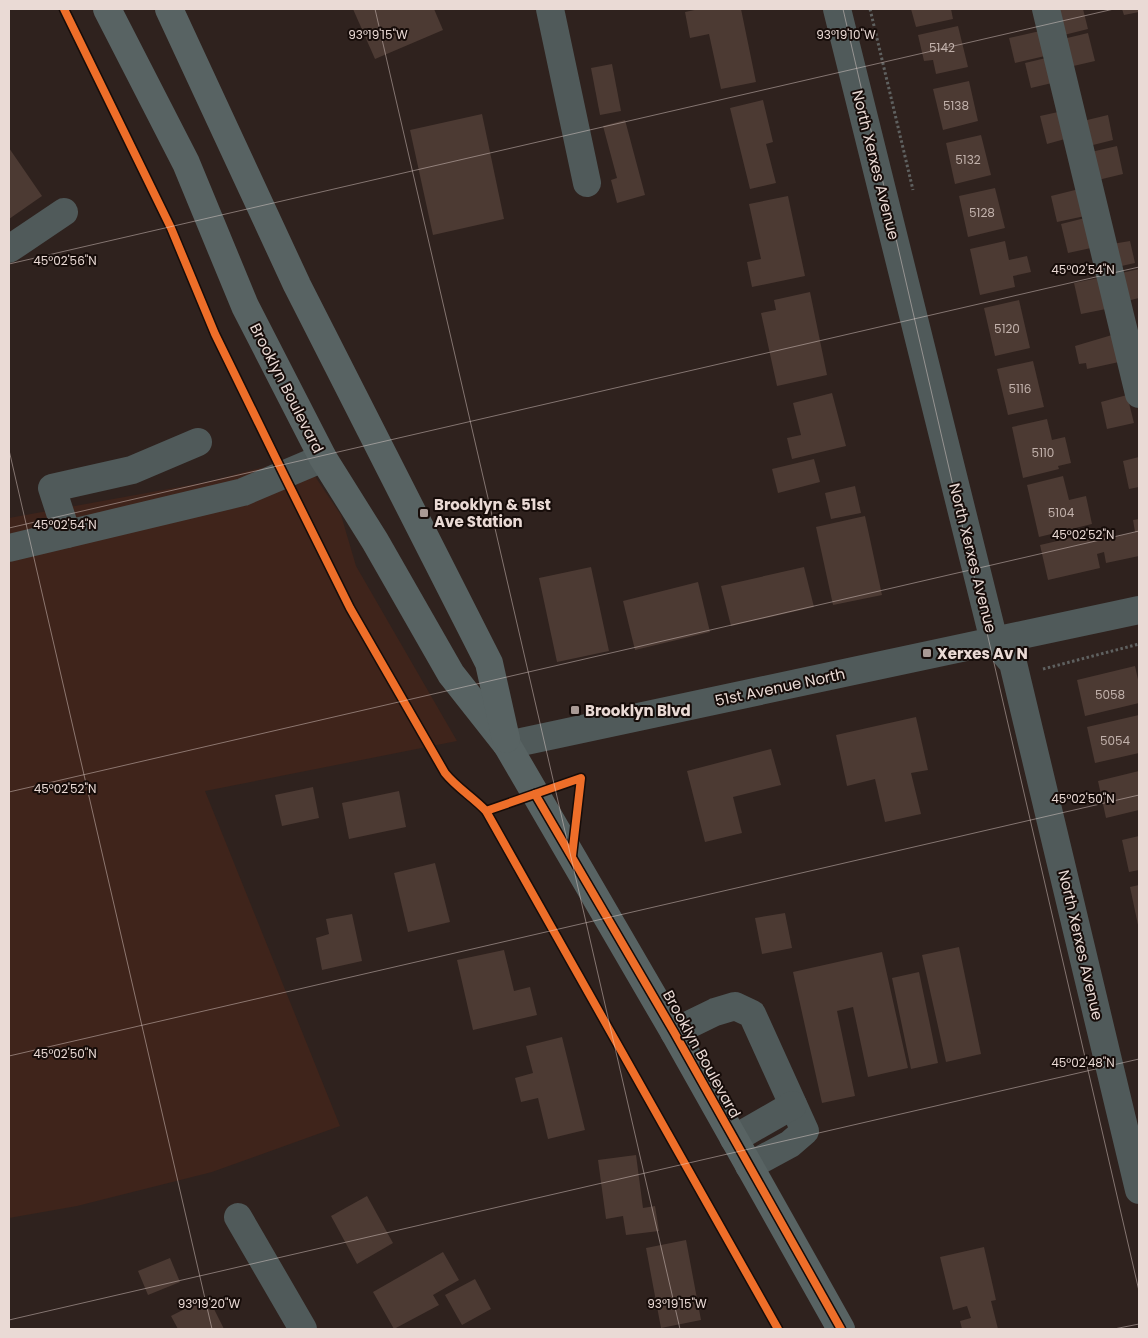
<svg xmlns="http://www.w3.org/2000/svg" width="1148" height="1338" font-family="Poppins,sans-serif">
	<rect width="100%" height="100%" fill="#2f221e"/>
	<path fill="#3f241b" d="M302,457l39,58 15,51 101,175 -252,50 135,335 -128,46 -135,34 -68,12v-700l198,-36z"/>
	<g fill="#4c3a33">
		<path d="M353,9h81l9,21 -68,29z"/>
		<path d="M699,9h42l15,73 -35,7 -12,-55 -19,4 -5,-26z"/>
		<path d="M911,9h40l2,10 -37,8z"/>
		<path d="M1060,9h23l5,20 -28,7z"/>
		<path d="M1122,9h17v3l-15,3z"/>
		<path d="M958,26l10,41 -32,7 -3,-14 -9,1 -6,-26z"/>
		<path d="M1040,31l5,25 -30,7 -6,-25z"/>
		<path d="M1088,33l7,28 -26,6 -6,-28z"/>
		<path d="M1046,58l6,25 -21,5 -6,-25z"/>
		<path d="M612,64l9,47 -21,4 -9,-47z"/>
		<path d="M969,81l9,40 -35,9 -10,-41z"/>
		<path d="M763,100l10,42 -7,2 10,39 -26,6 -20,-81z"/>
		<path d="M1058,112l7,27 -18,5 -7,-28z"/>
		<path d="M482,114l22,105 -71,16 -23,-105z"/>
		<path d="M1108,115l5,25 -24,6 -6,-25z"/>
		<path d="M625,120l20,75 -28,8 -6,-23 6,-2 -14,-52z"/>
		<path d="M981,135l10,40 -36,9 -9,-41z"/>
		<path d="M1117,146l6,28 -25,6 -7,-28z"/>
		<path d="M9,148l33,48 -33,23z"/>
		<path d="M995,188l10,40 -37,9 -9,-41z"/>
		<path d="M1079,189l6,27 -28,6 -6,-26z"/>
		<path d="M788,196l17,80 -53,11 -5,-25 14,-3 -12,-55z"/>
		<path d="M1085,218l6,30 -23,5 -7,-29z"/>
		<path d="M1005,241l4,19 18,-4 4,16 -18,4 2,11 -35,8 -10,-46z"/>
		<path d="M1130,241l5,22 -18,4 -5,-23z"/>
		<path d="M1139,269v29l-12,3 -6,-28z"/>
		<path d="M1098,278l8,31 -25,5 -7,-31z"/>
		<path d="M810,292l17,83 -50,11 -16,-73 15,-3 -2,-10z"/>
		<path d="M1019,300l11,48 -35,8 -11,-48z"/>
		<path d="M1112,335l7,27 -32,7 -1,-6 -7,1 -4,-18z"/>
		<path d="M1033,361l11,46 -36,8 -11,-46z"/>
		<path d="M832,393l14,53 -54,13 -5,-21 14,-3 -8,-32z"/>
		<path d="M1127,395l7,28 -27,6 -6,-27z"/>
		<path d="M1047,419l5,21 13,-3 6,26 -13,3 1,3 -36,9 -11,-51z"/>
		<path d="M1139,457v30l-10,2 -6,-28z"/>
		<path d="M814,459l6,23 -42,11 -6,-24z"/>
		<path d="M1063,476l6,24 17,-4 6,28 -53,13 -12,-52z"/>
		<path d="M855,486l6,27 -30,6 -6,-26z"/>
		<path d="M865,516l17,79 -49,10 -17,-78z"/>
		<path d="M1139,519v37l-33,7 -2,-11 -7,2 3,14 -52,12 -8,-35 52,-12 1,3 14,-3 1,5 27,-6 -2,-12z"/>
		<path d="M591,567l18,84 -52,11 -18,-84z"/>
		<path d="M804,567l10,40 -83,19 -10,-40z"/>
		<path d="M698,582l12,50 -75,18 -12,-49z"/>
		<path d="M1135,666l4,18v19l-54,13 -8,-36z"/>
		<path d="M1139,715v38l-44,10 -8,-36z"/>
		<path d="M916,717l12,53 -17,3 10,41 -36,8 -10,-43 -28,7 -11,-51z"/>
		<path d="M771,749l10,36 -48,12 9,36 -37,9 -18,-71z"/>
		<path d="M1139,771v39l-33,8 -8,-37z"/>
		<path d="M313,787l6,31 -37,8 -7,-31z"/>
		<path d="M399,791l7,36 -57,12 -7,-36z"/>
		<path d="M1139,836v34l-10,2 -7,-32z"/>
		<path d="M435,863l15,59 -42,10 -14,-59z"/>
		<path d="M1139,885v40h-1l-8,-38z"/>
		<path d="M785,913l7,35 -30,6 -7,-36z"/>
		<path d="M352,914l10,47 -40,9 -6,-32 13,-4 -3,-15z"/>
		<path d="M959,947l22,107 -35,8 -24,-107z"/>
		<path d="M504,950l10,41 16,-4 7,28 -64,15 -16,-70z"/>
		<path d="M882,952l26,116 -40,9 -15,-70 -16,4 18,85 -33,7 -29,-131z"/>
		<path d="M919,972l19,91 -27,6 -19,-91z"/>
		<path d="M562,1037l23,93 -37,9 -10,-41 -17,4 -6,-24 18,-5 -7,-27z"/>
		<path d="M636,1155l7,53 12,-2 4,25 -33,4 -3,-19 -17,3 -8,-59z"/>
		<path d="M367,1196l26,47 -36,21 -26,-48z"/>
		<path d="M686,1240l15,80 -40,8 -15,-80z"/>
		<path d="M984,1247l12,53 -5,1 7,28h-36l-2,-8 11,-3 -4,-12 -14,4 -13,-53z"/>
		<path d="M443,1252l16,28 -26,15 6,10 -45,24 -21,-37z"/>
		<path d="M170,1258l10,24 -32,13 -10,-24z"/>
		<path d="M475,1279l16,30 -29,16 -17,-30z"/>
		<path d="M208,1297l16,32h-46l-7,-13z"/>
	</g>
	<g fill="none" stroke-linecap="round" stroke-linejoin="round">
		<g stroke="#5f6160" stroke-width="3" stroke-dasharray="2.5 2.5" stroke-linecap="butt">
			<path d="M870,9l43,181"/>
			<path d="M1043,669l96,-25"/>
		</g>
		<g stroke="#505a5a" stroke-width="28">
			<path d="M550,9l37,174"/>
			<path d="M837,9l157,632 19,22 126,527"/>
			<path d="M1046,9l93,385"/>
			<path d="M9,249l55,-37"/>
			<path d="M67,534l-15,-46 80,-18 66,-28"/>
			<path d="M9,548l234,-56 80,-34"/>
			<path d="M507,745l632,-135"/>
			<path d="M674,1032l41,-20 20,-6 17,8 53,117 -15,13 -41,22"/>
			<path d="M734,1139l59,-34"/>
			<path d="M238,1217l65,112"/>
		</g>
		<g stroke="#586363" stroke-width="28">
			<path d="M107,9l79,154 59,143 78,152 52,83 76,133 56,71 167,287 167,297"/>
			<path d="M169,9l128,276 192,378 17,76"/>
		</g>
		<defs>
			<g id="cycleway">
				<path d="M64,9l107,219 44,106 69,141 66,133 95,165c12,15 28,24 41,38l292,518"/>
				<path d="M535,794l139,238 167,297"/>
				<path d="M486,811l95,-33 -9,78"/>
			</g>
		</defs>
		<use href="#cycleway" stroke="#160c09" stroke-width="11"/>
		<use href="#cycleway" stroke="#ee6e29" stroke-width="8"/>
	</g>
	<path fill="none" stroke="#eadad5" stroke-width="1" stroke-opacity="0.45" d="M375,9l305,1320M843,9l296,1282M9,264l1105,-255M9,450l203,879M9,528l1130,-261M9,792l1130,-261M9,1056l1130,-261M9,1320l1130,-261M1114,1329l25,-5"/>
	<g fill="#a99a95" stroke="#160c09" stroke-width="2">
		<rect x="419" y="508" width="10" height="10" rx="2.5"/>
		<rect x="922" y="648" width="10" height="10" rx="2.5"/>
		<rect x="570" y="705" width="10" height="10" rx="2.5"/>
	</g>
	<g text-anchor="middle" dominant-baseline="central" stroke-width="4" stroke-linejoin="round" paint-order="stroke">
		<g font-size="12" fill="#c2b2ac">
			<text x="942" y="47">5142</text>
			<text x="956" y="105">5138</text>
			<text x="968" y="159">5132</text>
			<text x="982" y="212">5128</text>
			<text x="1007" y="328">5120</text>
			<text x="1020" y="388">5116</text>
			<text x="1043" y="452">5110</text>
			<text x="1061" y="512">5104</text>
			<text x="1110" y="694">5058</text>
			<text x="1115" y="740">5054</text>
		</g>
		<g font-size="15" fill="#eadad5" stroke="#160c09">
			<text transform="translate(876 165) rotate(76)">North Xerxes Avenue</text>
			<text transform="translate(287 388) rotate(63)">Brooklyn Boulevard</text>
			<text transform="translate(973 558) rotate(76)">North Xerxes Avenue</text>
			<text transform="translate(780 687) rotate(-12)">51st Avenue North</text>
			<text transform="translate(1081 945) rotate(77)">North Xerxes Avenue</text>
			<text transform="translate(702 1054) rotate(61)">Brooklyn Boulevard</text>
		</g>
		<g font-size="15" font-weight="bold" fill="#eadad5" stroke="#160c09" text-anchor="start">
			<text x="434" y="504">Brooklyn &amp; 51st<tspan x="434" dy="17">Ave Station</tspan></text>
			<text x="937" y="653">Xerxes Av N</text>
			<text x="585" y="710">Brooklyn Blvd</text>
		</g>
	</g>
	<g font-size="12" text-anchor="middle" fill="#eadad5" stroke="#160c09" stroke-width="4" stroke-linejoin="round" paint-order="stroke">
		<text x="378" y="39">93°19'15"W</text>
		<text x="846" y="39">93°19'10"W</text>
		<text x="65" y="265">45°02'56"N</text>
		<text x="1083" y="274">45°02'54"N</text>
		<text x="65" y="529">45°02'54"N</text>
		<text x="1083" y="539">45°02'52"N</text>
		<text x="65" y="793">45°02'52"N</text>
		<text x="1083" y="803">45°02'50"N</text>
		<text x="65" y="1058">45°02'50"N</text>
		<text x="1083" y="1067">45°02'48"N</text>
		<text x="209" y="1308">93°19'20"W</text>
		<text x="677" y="1308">93°19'15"W</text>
	</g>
	<rect width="1148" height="1338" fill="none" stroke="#eadad5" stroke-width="20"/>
</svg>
